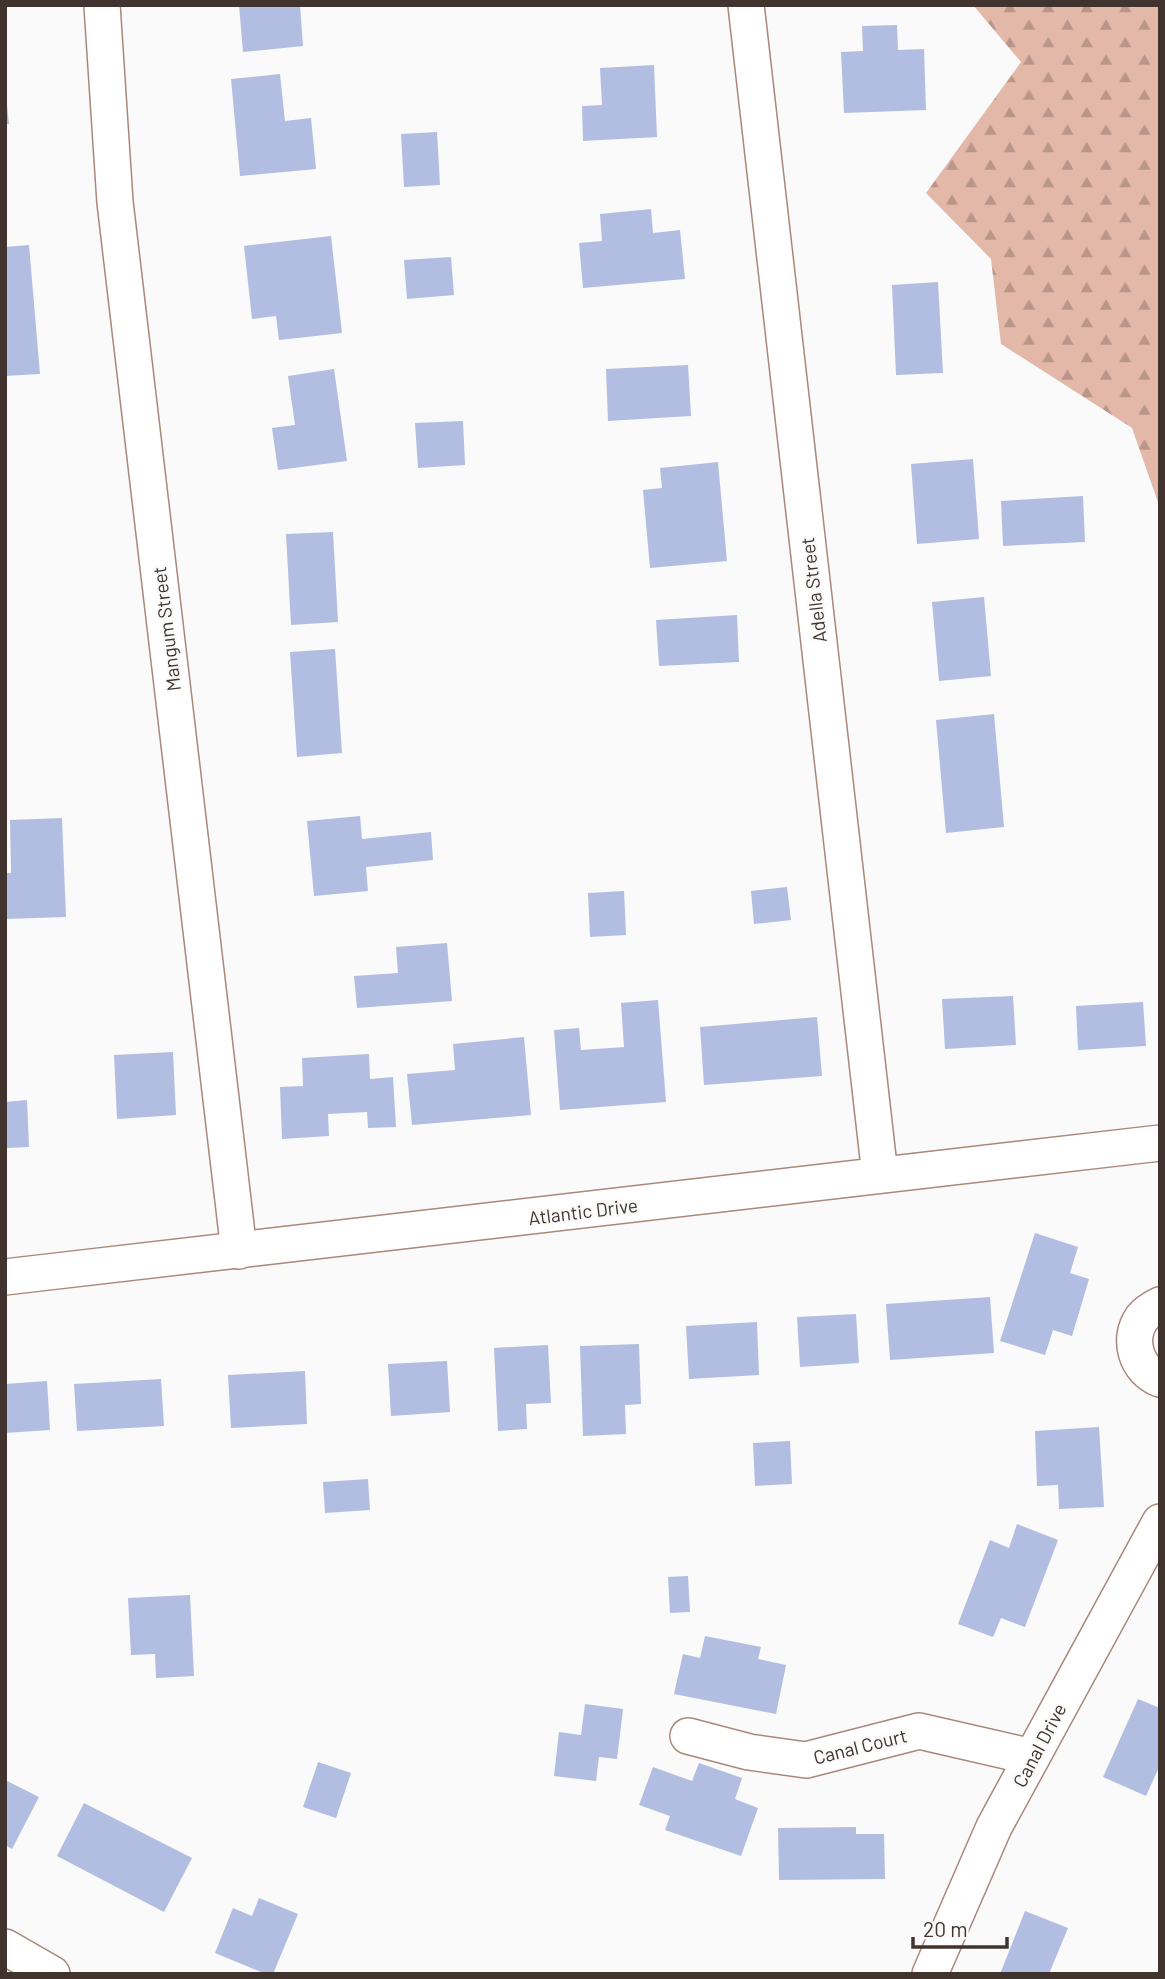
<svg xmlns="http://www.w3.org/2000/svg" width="1165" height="1979" font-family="Barlow,sans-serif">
	<defs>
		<pattern id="forest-firs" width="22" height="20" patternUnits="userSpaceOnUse" patternTransform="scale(1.75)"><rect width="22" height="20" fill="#e3b8a9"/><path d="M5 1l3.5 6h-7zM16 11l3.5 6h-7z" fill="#ba968a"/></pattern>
	</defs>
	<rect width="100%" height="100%" fill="#fafafa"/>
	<path fill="url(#forest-firs)" d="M973,5h187v503l-28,-80 -131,-84 -10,-85 -65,-66 95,-131z"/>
	<g fill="#b2bde2">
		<path d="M239,5h61l3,41 -60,6z"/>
		<path d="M897,25l1,25 26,-1 2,61 -82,3 -3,-61 22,-1 -1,-25z"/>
		<path d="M654,65l3,72 -74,4 -1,-35 20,-1 -2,-37z"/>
		<path d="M280,74l5,47 26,-3 5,51 -76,7 -9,-97z"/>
		<path d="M5,105h2l2,19h-4z"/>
		<path d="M437,132l3,53 -36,2 -3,-53z"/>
		<path d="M651,209l2,24 27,-3 5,49 -102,9 -4,-45 23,-2 -2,-27z"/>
		<path d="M331,236l11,97 -63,7 -3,-24 -24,3 -8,-73z"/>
		<path d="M29,245l11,129 -35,2v-129z"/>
		<path d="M451,257l3,38 -47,4 -3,-39z"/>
		<path d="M938,282l5,91 -47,2 -4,-90z"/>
		<path d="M688,365l3,51 -83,5 -2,-52z"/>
		<path d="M334,369l13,92 -69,9 -6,-42 23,-3 -7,-49z"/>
		<path d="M463,421l2,44 -47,3 -3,-45z"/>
		<path d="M973,459l6,80 -62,5 -6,-80z"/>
		<path d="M718,462l9,99 -77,7 -7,-78 19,-2 -2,-20z"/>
		<path d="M1083,496l2,46 -82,4 -2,-45z"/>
		<path d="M333,532l5,90 -47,3 -5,-91z"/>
		<path d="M984,597l7,79 -52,5 -7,-79z"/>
		<path d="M737,615l2,47 -80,4 -3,-46z"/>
		<path d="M335,649l7,104 -45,4 -7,-105z"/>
		<path d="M994,714l10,113 -58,6 -10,-113z"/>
		<path d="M360,816l2,23 69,-7 2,28 -67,7 2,24 -54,5 -7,-75z"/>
		<path d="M62,818l4,99 -61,2v-46h6l-1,-53z"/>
		<path d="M787,887l4,33 -37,4 -3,-33z"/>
		<path d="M624,891l2,44 -36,2 -2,-44z"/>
		<path d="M447,943l5,58 -95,7 -3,-32 44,-3 -2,-26z"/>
		<path d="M1013,996l3,49 -71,4 -3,-50z"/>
		<path d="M658,1000l8,102 -106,8 -6,-80 25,-2 2,22 43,-3 -3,-44z"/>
		<path d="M1143,1002l3,44 -68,4 -2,-44z"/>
		<path d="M817,1017l5,59 -118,9 -4,-58z"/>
		<path d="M524,1037l7,78 -119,10 -5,-51 48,-4 -2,-26z"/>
		<path d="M173,1052l3,63 -59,4 -3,-64z"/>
		<path d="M369,1054l1,25 23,-2 3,50 -28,1 -1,-16 -39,2 1,22 -47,3 -2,-52 23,-1 -1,-28z"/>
		<path d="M27,1100l2,47 -24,1v-46z"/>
		<path d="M1035,1233l43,14 -8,26 19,6 -17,57 -19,-6 -8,25 -45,-14z"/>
		<path d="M990,1297l4,56 -104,7 -4,-56z"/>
		<path d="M856,1314l3,49 -59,4 -3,-50z"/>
		<path d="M757,1322l2,53 -70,4 -3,-53z"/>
		<path d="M639,1344l2,60 -16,1 1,29 -43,2 -3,-90z"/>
		<path d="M548,1345l3,58 -25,1 1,25 -29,2 -4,-83z"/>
		<path d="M447,1361l3,51 -59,4 -3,-52z"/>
		<path d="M305,1371l2,53 -76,4 -3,-53z"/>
		<path d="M161,1379l3,47 -87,5 -3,-47z"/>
		<path d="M47,1381l3,49 -45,3v-49z"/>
		<path d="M1099,1427l5,80 -45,2 -1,-24 -21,1 -2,-55z"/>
		<path d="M790,1441l2,43 -37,2 -2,-43z"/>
		<path d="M368,1479l2,31 -45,3 -2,-31z"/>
		<path d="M1017,1524l41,16 -33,87 -24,-9 -8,19 -35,-13 32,-84 19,8z"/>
		<path d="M688,1576l2,36 -20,1 -2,-36z"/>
		<path d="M190,1595l4,81 -38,2 -1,-24 -24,1 -3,-57z"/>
		<path d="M705,1636l56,11 -3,12 28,6 -10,49 -102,-20 9,-40 17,4z"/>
		<path d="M1138,1699l22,9v57l-14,31 -43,-19z"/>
		<path d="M585,1704l38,5 -6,50 -18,-2 -3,24 -42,-5 5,-44 22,3z"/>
		<path d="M318,1762l33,11 -15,45 -33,-11z"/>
		<path d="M699,1763l43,15 -7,21 23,9 -17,48 -76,-26 5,-14 -31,-11 14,-38 39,14z"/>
		<path d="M5,1780l34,17 -27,52 -7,-4z"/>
		<path d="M84,1803l108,55 -28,54 -107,-56z"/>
		<path d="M856,1827v7h28l1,45 -106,1 -1,-52z"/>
		<path d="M259,1898l39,16 -25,60h-7l-51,-21 18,-45 19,8z"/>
		<path d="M1025,1911l43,17 -19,46h-49z"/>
	</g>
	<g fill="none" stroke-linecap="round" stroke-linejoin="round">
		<defs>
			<g id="minor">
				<path d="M102,5l13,197 124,1049"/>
				<path d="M746,5l134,1170"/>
				<path d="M5,1277l1155,-134"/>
				<path d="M1160,1305c-6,3 -14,8 -18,13 -15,21 -6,52 18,61"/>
				<path d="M688,1736l61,16 57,8 113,-29 113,26"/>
				<path d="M5,1947l47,27"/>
				<path d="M930,1974l64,-147 166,-305"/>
			</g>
		</defs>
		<use href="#minor" stroke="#aa877b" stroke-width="38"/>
		<use href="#minor" stroke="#fff" stroke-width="35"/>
	</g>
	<g text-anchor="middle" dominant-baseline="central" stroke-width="5" stroke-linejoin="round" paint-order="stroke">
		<g font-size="19" fill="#41332d" stroke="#fafafa">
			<text transform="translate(813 590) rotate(-97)">Adella Street</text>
			<text transform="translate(166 629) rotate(-97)">Mangum Street</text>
			<text transform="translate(583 1211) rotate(-7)">Atlantic Drive</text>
			<text transform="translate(1039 1745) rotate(-62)">Canal Drive</text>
			<text transform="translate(860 1746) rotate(-14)">Canal Court</text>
		</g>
	</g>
	<rect width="1165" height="1979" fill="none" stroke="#41332d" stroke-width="14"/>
	<path d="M913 1937v10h94v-10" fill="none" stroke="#41332d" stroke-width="3.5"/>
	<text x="923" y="1937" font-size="21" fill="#41332d" stroke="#fafafa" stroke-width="5" paint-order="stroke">20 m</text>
</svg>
